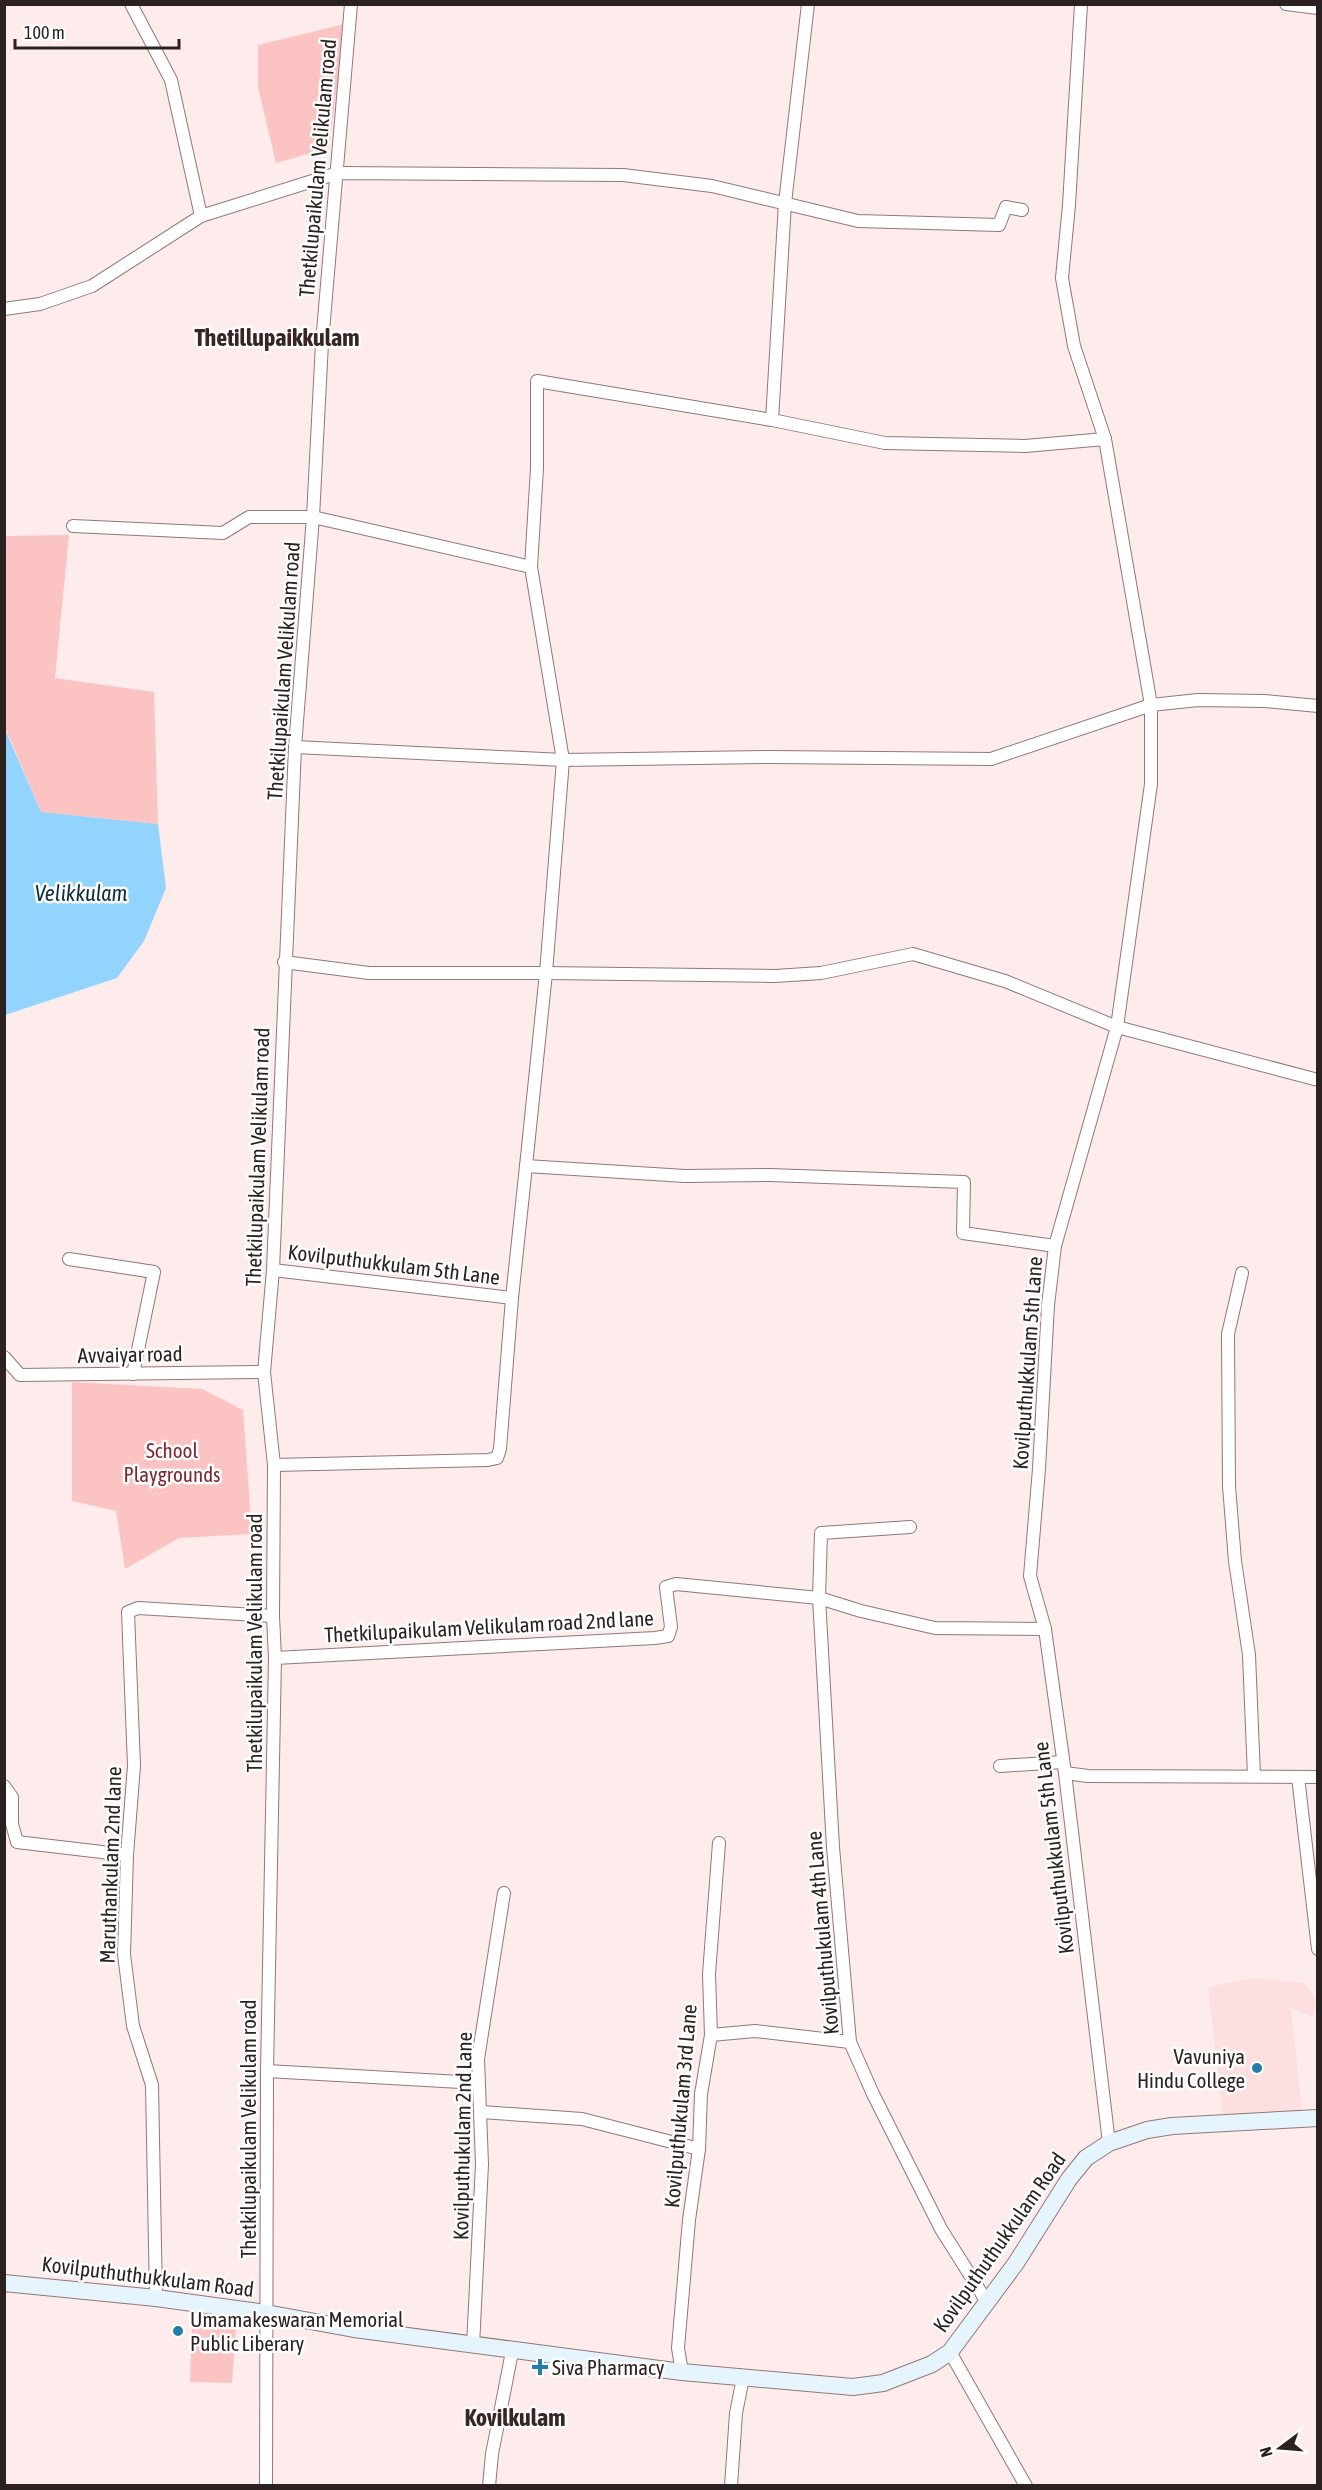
<svg xmlns="http://www.w3.org/2000/svg" width="1322" height="2490" font-family="'Asap Condensed',sans-serif">
	<rect width="100%" height="100%" fill="#fdeceb"/>
	<path fill="#fedfdf" d="M1253,1978l51,5 9,11 3,13 -4,10 -21,-9 12,111 -80,-1 -15,-131z"/>
	<g fill="#fcc3c3">
		<path d="M345,24l-16,124 -53,15 -18,-76v-42z"/>
		<path d="M69,535l-14,143 99,14 4,132 -117,-12 -36,-85 -1,-191z"/>
		<path d="M72,1382l130,7 41,21 9,124 -73,4 -54,31 -9,-58 -44,-10z"/>
		<path d="M192,2325l44,4 -4,54 -42,-1z"/>
	</g>
	<path fill="#92d4fd" d="M4,727l37,85 117,12 8,64 -22,53 -27,37 -112,37z"/>
	<g fill="none" stroke-linecap="round" stroke-linejoin="round">
		<defs>
			<g id="street">
				<path d="M131,4l40,76 30,136"/>
				<path d="M1286,4l32,4"/>
				<path d="M4,309l36,-5 52,-18 109,-70 137,-43 285,2 89,11 146,35 141,4 7,-18 16,3"/>
				<path d="M772,420l13,-217 23,-199"/>
				<path d="M73,526l150,7 26,-16h64l218,50 32,193 -17,213 -20,193"/>
				<path d="M531,567l6,-99v-87l235,39 113,23 140,3 80,-7"/>
				<path d="M295,747l268,13 207,-3 221,2 160,-54 47,-5 67,1 53,5"/>
				<path d="M284,962l85,11h177l229,3 46,-3 92,-19 92,27 112,46 34,-243v-79l-46,-266 -31,-93 -12,-68 7,-73 12,-201"/>
				<path d="M1055,1246l62,-219 201,53"/>
				<path d="M69,1259l85,13 -21,102"/>
				<path d="M273,1270l239,28 14,-132 159,10 85,-1 194,7 -1,51 92,13 -7,59 -9,164 -9,107 15,53 20,144 44,370"/>
				<path d="M1242,1273l-14,61 1,152 6,75 14,94 5,121"/>
				<path d="M4,1357l16,18 244,-3"/>
				<path d="M274,1465l214,-5 9,-2 3,-9 12,-151"/>
				<path d="M910,1527l-89,6 -2,65 14,249 17,195 23,52 68,135 46,73"/>
				<path d="M275,1658l380,-20 13,-2 3,-9 -5,-40 10,-3 143,14 42,13 74,17 110,1"/>
				<path d="M1000,1766l63,-4"/>
				<path d="M1065,1773l23,3 230,1"/>
				<path d="M1298,1777l20,172"/>
				<path d="M4,1786l8,11v27l5,18 110,13"/>
				<path d="M711,2035l44,-4 95,11"/>
				<path d="M267,2071l211,12"/>
				<path d="M481,2112l101,7 117,30"/>
				<path d="M156,2298l-4,-213 -19,-59 -9,-72 3,-99 7,-89 -6,-154 10,-4 135,8"/>
				<path d="M473,2346l9,-182 -4,-105 26,-166"/>
				<path d="M950,2352l76,134"/>
				<path d="M682,2372l-4,-24 11,-128 10,-71 2,-55 10,-59 -2,-61 10,-131"/>
				<path d="M266,2486l1,-415 8,-413 -2,-42 1,-151 -10,-93 9,-102 22,-523 18,-230 9,-174 29,-339"/>
				<path d="M489,2486l3,-32 20,-102"/>
				<path d="M731,2486l5,-73 7,-35"/>
			</g>
			<path id="secondary" d="M4,2283l152,15 110,15 88,16 328,43 171,15 30,-4 49,-19 18,-12 66,-89 53,-84 17,-21 23,-15 38,-13 25,-4 146,-8"/>
		</defs>
		<use href="#street" stroke="#917777" stroke-width="14"/>
		<use href="#secondary" stroke="#917777" stroke-width="18"/>
		<use href="#street" stroke="#fff" stroke-width="12"/>
		<use href="#secondary" stroke="#e6f4fd" stroke-width="16"/>
	</g>
	<g fill="#237eac" stroke="#fefefe" stroke-width="2">
		<circle cx="1257" cy="2068" r="6"/>
		<circle cx="178" cy="2331" r="6"/>
		<path d="M537 2358h6v6h6v6h-6v6h-6v-6h-6v-6h6z"/>
	</g>
	<g text-anchor="middle" dominant-baseline="central" stroke-width="5" stroke-linejoin="round" paint-order="stroke">
		<g font-size="21" fill="#2b2121" stroke="#fefefe">
			<text transform="translate(317 168) rotate(-85)">Thetkilupaikulam Velikulam road</text>
			<text transform="translate(283 671) rotate(-86)">Thetkilupaikulam Velikulam road</text>
			<text transform="translate(257 1157) rotate(-88)">Thetkilupaikulam Velikulam road</text>
			<text transform="translate(394 1264) rotate(7)">Kovilputhukkulam 5th Lane</text>
			<text transform="translate(130 1354) rotate(-1)">Avvaiyar road</text>
			<text transform="translate(1027 1363) rotate(-86)">Kovilputhukkulam 5th Lane</text>
			<text transform="translate(489 1626) rotate(-3)">Thetkilupaikulam Velikulam road 2nd lane</text>
			<text transform="translate(254 1643) rotate(-90)">Thetkilupaikulam Velikulam road</text>
			<text transform="translate(1053 1848) rotate(-97)">Kovilputhukkulam 5th Lane</text>
			<text transform="translate(110 1865) rotate(-88)">Maruthankulam 2nd lane</text>
			<text transform="translate(822 1933) rotate(-95)">Kovilputhukulam 4th Lane</text>
			<text transform="translate(680 2106) rotate(-85)">Kovilputhukulam 3rd Lane</text>
			<text transform="translate(248 2129) rotate(-90)">Thetkilupaikulam Velikulam road</text>
			<text transform="translate(462 2136) rotate(-89)">Kovilputhukulam 2nd Lane</text>
			<text transform="translate(999 2242) rotate(-55)">Kovilputhuthukkulam Road</text>
			<text transform="translate(148 2276) rotate(7)">Kovilputhuthukkulam Road</text>
		</g>
		<g font-size="21" fill="#7d2730" stroke="#fefefe">
			<text x="172" y="1450">School<tspan x="172" dy="24">Playgrounds</tspan></text>
		</g>
		<g font-size="21" fill="#2b2121" stroke="#fefefe" text-anchor="start">
			<text x="1245" y="2056" text-anchor="end">Vavuniya<tspan x="1245" dy="24">Hindu College</tspan></text>
			<text x="190" y="2319">Umamakeswaran Memorial<tspan x="190" dy="24">Public Liberary</tspan></text>
			<text x="552" y="2367">Siva Pharmacy</text>
		</g>
		<g font-size="22" font-style="italic" fill="#0e2d3e" stroke="#fefefe">
			<text x="81" y="893">Velikkulam</text>
		</g>
		<g font-size="24" font-weight="bold" fill="#3a2525" stroke="#fefefe">
			<text x="277" y="337">Thetillupaikkulam</text>
			<text x="515" y="2417">Kovilkulam</text>
		</g>
	</g>
	<rect width="1322" height="2490" fill="none" stroke="#2b2121" stroke-width="12"/>
	<g transform="translate(1280 2448) rotate(254)" stroke="#fefefe" stroke-width="4.5" paint-order="stroke">
	<path d="M0-4.5L10 22L0 15L-10 22Z" fill="#2b2121"/>
	<text y="-9" font-size="16" font-weight="bold" text-anchor="middle" fill="#2b2121">N</text>
	</g>
	<path d="M15 39v9h164v-9" fill="none" stroke="#2b2121" stroke-width="3"/>
	<text x="24" y="39" font-size="18" fill="#2b2121" stroke="#fefefe" stroke-width="4.5" paint-order="stroke">100 m</text>
</svg>
